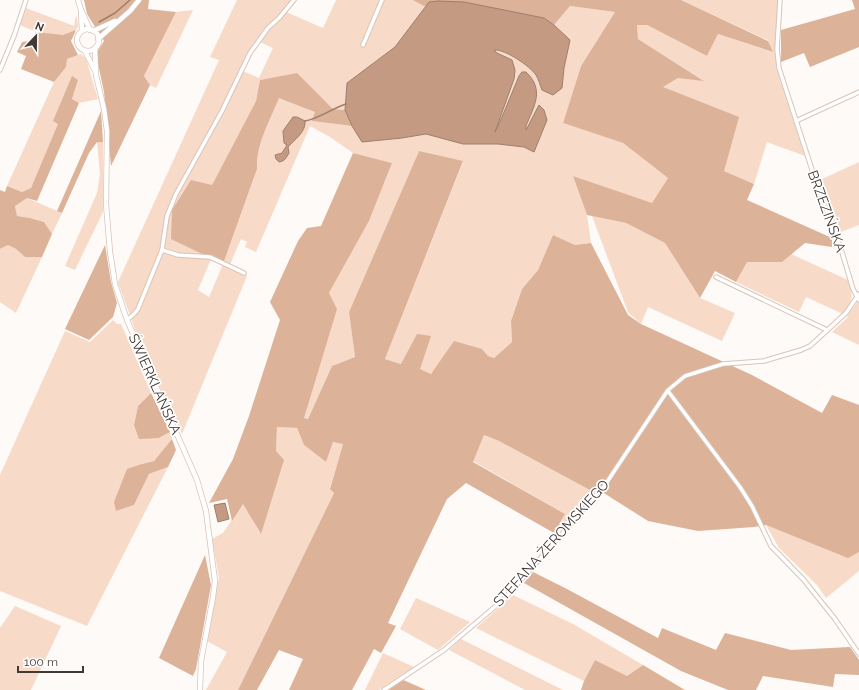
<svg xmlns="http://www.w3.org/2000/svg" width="859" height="690" font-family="Raleway,sans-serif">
	<rect width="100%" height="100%" fill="#fefaf7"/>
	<g fill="#f7dac8" fill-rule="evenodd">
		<path d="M237,0h60l-11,12 37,16 13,-28h77l10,5 6,-3 -34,45 -48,36 -2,27 -12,-1 -36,-35 -37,6 -4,21 -44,84 -1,74 -13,31 11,7 14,-33 34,-95c-1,-23 12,-51 22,-72l37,15 -4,9 40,5 11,16 39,-4 24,-4 37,10h35l26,3 9,4 6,-45 -13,25v-5l9,-23 -16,-27 -23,56h-1l19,-53 -2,-19 -15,-7 -3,-3c11,-1 36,15 42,25 3,5 4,10 6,15l20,-2 2,-20 6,-28 -16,-15 16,-19 45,6 -34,54 -18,57 60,20 45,35 -16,26 -79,-28 14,39 4,28 -16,2 -22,-10 -15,35 -16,19 -11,32 1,21 -18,16 -6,-2 -6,-7 -51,25c-15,-7 -31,-10 -46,-15l78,-197 -44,-11 -70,161 6,45 -23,9 -24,53 -4,-1 25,-125 40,-72 23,-58 -39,-10 -23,-16 -20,-11 -54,126 -11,-5 2,-5 -6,-3 -12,28 18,9 -65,158 -40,-85 -24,-67 101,-222 -9,-3zM260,42l13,6 -14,30 -16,-7 9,-18zM283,131h20l-15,16v3l-12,9 -1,-4 7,-2 5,-8 -3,-2z"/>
		<path d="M681,0h97l-2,67 29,89 -38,-14 -13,42 -30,-13 -62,-84 16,-9 25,2 -65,-41 -1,-14h10l60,31 11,-22 54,18 -4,-12z"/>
		<path d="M26,8l48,18 2,-10 1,2 1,9c-11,17 -43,5 -58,-2z"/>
		<path d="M193,10l-37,78 -6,-3 -6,-9 32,-64z"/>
		<path d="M81,54l5,5 12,40 -19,4 -7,-4 6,-19 -24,41 5,3 -28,64 -9,4 -15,-6 47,-104 12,-15 1,-8z"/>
		<path d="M97,142h6v70l-28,58 -10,-4 32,-73 3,-19z"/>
		<path d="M859,162v63l-21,8 -18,-53z"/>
		<path d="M27,198l35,15 -10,21 -8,-12 -14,-4 -13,-2 -2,-10z"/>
		<path d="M592,216l34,7 39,20 35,55 35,15 -13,28 -74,-34 -7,17 -13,-12z"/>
		<path d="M8,245l8,4 9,8h17l-26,56 -16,-11v-53z"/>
		<path d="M791,254l57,26c5,16 6,20 -5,34l-37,-17 -7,15 -63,-30 10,-20h36z"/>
		<path d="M858,301l1,2v42l-27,-13 16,-15 -1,-1z"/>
		<path d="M113,320l4,4h4l30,69 -13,13 -4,19 25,13 11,-6 2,7 -18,22 -12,3 -26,47 18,-6 15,-31 19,-7 -81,159 -87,-35v-116l65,-144 25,11z"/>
		<path d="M277,427l20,1 7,17 22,17 7,-20 10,2 -13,44 4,5 -96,197h-32l21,-38 -22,-12 14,-62 -7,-39 11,-6 20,-30 17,30 16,-82z"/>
		<path d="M484,435l15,6 100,49 -45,43 11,-19 -92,-53z"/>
		<path d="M766,525l82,32 11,-5v19l-33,27 -9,-13 -38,-37z"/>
		<path d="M513,595l60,29 70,41 -16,11 -32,-16 -11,21 -108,-53z"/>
		<path d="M416,598l54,24 -32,28 -38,-21z"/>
		<path d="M15,606l46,20 -30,64h-31v-62z"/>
		<path d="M461,639l102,51h-38l-76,-40z"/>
		<path d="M383,653l31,14 -35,23h-14z"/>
	</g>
	<g fill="#dcb298">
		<path d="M84,0h65l-1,9 28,3 -32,64 6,9 -39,81 -7,-74 -8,-38 8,-13 -17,-27z"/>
		<path d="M413,0h268l87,41 5,11 -55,-18 -11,22 -60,-31h-10l1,14 66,42 -26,-3 -15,9 76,30 -15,54 30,13 -7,16 85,38v9l-27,-4 -23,19h-35l-11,20 -21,-11 -15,27 -35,-55 -39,-20 -39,-8 -14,-39 79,27 16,-25 -45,-35 -60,-20 18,-57 34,-54 -45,-6 -16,19 -10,-7c-28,-6 -97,-18 -120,-12z"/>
		<path d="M852,0h7v47l-49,20 -6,-14 -23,9v-32l74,-21z"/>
		<path d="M76,30l-5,11 7,14 -11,4 -1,8 -12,15 -33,-13 5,-13 -9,-4 5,-10 7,-1 7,-9 27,3z"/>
		<path d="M297,73l36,36 12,1 7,16 -40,-5 3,-9 -36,-14c-9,22 -23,46 -22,71l-34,95 -52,-25 1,-29 19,-30 21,5 44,-84 4,-21z"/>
		<path d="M72,76l6,4 -6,19 7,4 -42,98 -10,-3 -12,8 2,10 13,2 14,4 8,12 -10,23h-17l-9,-8 -8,-4 -8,4v-59l5,2 2,-6 15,6 9,-4 27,-64 -5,-3z"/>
		<path d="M101,111l2,31h-6l-8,11 -27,60 -5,-2z"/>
		<path d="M419,151l44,10 -78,198 16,5 16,-30 14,2 -11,33 11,5 23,-33 28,8 6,7 6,2 18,-16 -1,-21 11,-32 16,-19 15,-35 22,10 16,-2 37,72 13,9 111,51 70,38 10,-18 27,10v147l-11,6 -82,-33 -12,2 -56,4 -50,-10 -49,-31 -7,1 -93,-50 -15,-6 -11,27 92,52 -11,19 -88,-50 -19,16 -59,124 8,3 -15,27 -7,-4 -22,41h-63l14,-31 -24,-9 -22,40h-19l96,-197 -4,-4 13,-45 -10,-2 -7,20 -22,-17 -7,-17 -20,-1 -1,24 8,9 -23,74 -18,-30 -11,17 -5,-22 -18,4 24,-44 16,-43 31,-96 -10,-18 28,-61 9,-13 14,-2 32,-73 39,10 -23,58 -40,72 8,16 -33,109 4,1 24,-53 23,-9 -6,-45z"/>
		<path d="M105,245l6,37 6,21 -4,14 -24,23 -24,-11z"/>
		<path d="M151,393l19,39 -11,6 -20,1 -5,-14 4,-19z"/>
		<path d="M172,439l4,11 -8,17 -19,7 -15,31 -18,6 -2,-9 13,-33 15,-5 12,-3z"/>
		<path d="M205,555l6,30 -15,84 -3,7 -34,-18z"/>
		<path d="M533,572l32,16 93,50 4,-10 54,22 9,-17 66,17 59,-3 9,13v15l-24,-1 -2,13 -70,-11 -7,14h-28l-47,-19 -157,-88z"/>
		<path d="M595,660l32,16 16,-11 42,25h-104l3,-9z"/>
		<path d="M401,679l25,11h-38z"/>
	</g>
	<g fill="#c49b82" stroke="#9d7e6b">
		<path d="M438,1l26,1 80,16 10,7 16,15 -6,28 -2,20 -9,7 -11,-5c-2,-5 -3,-10 -6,-15 -6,-9 -31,-26 -42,-25l3,3 15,7 3,10 -1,9 -19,53 7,-15 17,-41 3,-4h4c19,18 8,34 0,54v4l13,-25 5,5 3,10 -13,32 -10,-5 -26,-3h-35l-37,-10 -24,4 -40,4 -10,-16 -7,-16 2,-27 48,-36 34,-45z"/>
		<path d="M293,117h4l8,4c1,11 -10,18 -17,26l1,6c-3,5 -4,8 -10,9l-3,-3 -1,-4 7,-2 5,-8 -3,-2 -1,-12z"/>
		<path d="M225,503l4,16 -11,3 -4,-17z"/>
	</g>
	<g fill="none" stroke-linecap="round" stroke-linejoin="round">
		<g stroke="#9d7e6b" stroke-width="1.5">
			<path d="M99,22l16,-9 15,-13"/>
			<path d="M305,121c15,-3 26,-12 41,-17"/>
		</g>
		<defs>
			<g id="minor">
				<path d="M780,0l-3,49 2,19 36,111 26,70 12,40 6,11"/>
				<path d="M363,45l19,-45"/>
				<path d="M0,70l14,-34 12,-36"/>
				<path d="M796,121l63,-29"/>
				<path d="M162,250l16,5 32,2 34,16"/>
				<path d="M716,277l111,53"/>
				<path d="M127,320l7,-6 4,-5 24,-59 5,-34 9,-22 46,-83 28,-58 18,-25 11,-10 15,-18"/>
				<path d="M668,391l72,96 12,19 19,40 32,33 32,40 24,35"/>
				<path d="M384,690l60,-40 60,-51 99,-111 65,-98 17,-14 38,-12 41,-3 37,-11 9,-4 36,-33 13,-19"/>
			</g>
			<g id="tertiary">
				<path d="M78,0l3,10 9,20"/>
				<path d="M81,11l1,20"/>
				<circle cx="88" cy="40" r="11"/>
				<path d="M93,31l22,-10"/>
				<path d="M98,39l32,-28 9,-11"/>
				<path d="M95,48l1,27 8,34 3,22 -1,73 4,48 5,32 12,36 70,160 9,31 9,70 -2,16 -12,64 -1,29"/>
				<path d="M85,51l11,22"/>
			</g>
		</defs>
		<use href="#minor" stroke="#d9c4b8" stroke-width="5.5"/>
		<use href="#tertiary" stroke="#d9c4b8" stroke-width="6"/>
		<use href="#minor" stroke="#fff" stroke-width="3.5"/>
		<use href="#tertiary" stroke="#fff" stroke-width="4.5"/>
	</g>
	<g text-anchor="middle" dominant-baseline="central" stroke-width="3.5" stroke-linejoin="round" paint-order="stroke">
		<g font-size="14" fill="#423934" stroke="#fff">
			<text transform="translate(827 211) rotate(70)">BRZEZIŃSKA</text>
			<text transform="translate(155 384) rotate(66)">ŚWIERKLAŃSKA</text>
			<text transform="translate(551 543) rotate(-48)">STEFANA ŻEROMSKIEGO</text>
		</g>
	</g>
	<g transform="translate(36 36) rotate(22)" stroke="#ffffff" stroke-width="3" paint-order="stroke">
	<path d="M0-3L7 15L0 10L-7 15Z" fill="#423934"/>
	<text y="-6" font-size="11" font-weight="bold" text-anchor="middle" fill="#423934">N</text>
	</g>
	<path d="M18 666v6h65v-6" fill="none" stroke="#423934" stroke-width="2"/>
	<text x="24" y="666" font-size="12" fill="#423934" stroke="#ffffff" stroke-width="3" paint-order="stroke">100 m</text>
</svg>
